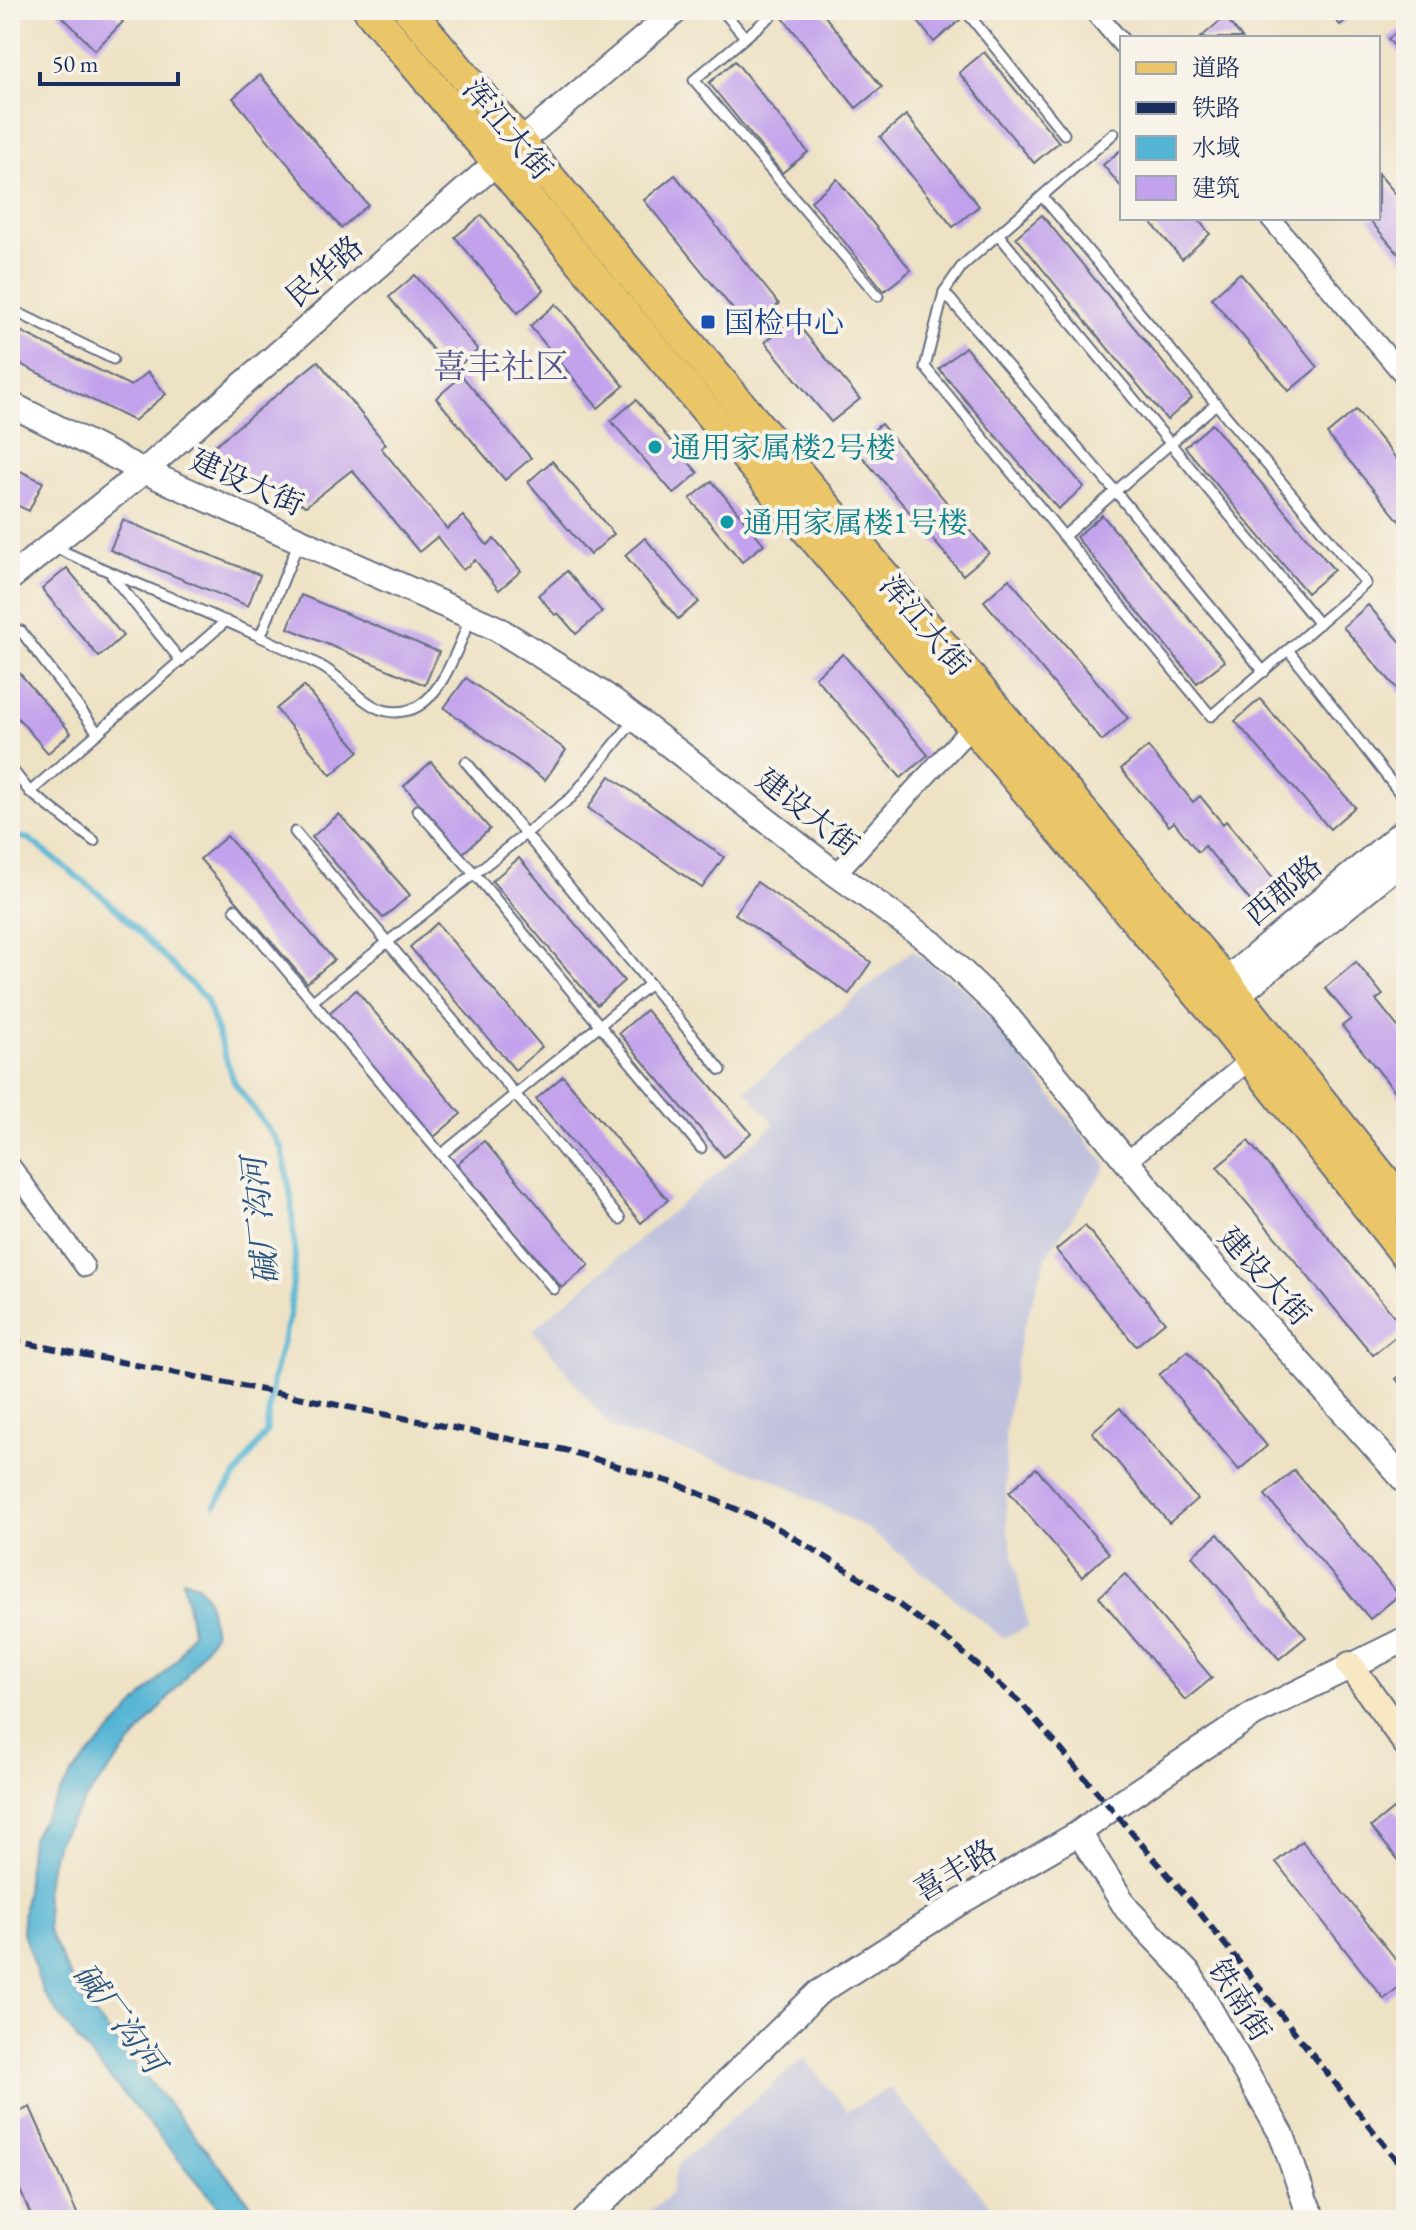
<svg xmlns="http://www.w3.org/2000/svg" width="1416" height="2230" font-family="'EB Garamond','Noto Serif SC',serif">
	<rect width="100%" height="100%" fill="#f7f3e8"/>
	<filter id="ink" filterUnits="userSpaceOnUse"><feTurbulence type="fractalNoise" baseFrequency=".0125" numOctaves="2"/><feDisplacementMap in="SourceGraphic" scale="16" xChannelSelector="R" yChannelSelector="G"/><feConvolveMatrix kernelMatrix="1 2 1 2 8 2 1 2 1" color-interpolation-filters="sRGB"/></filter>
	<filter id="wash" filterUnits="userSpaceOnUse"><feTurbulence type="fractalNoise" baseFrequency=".006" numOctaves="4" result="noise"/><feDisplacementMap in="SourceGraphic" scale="32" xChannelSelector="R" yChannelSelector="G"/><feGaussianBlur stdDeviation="1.8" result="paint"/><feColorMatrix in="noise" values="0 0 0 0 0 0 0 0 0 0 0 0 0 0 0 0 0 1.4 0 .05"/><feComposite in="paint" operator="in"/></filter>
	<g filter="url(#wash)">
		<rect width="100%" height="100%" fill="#eee2c4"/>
		<g fill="#c0c2dd">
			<path d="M912,950l59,44 136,172 -60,89 -27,84 -15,95 2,92 21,101 -25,11 -133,-108 -104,-54 -154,-47 -79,-99 242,-206 -29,-34z"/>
			<path d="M804,2058l43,53 43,-23 113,132h-364l32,-27 6,-28z"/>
		</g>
		<path fill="#55b5d4" stroke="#387299" stroke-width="2" d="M183,1579c29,7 26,29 31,55l-30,45 -97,118 -30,45 -12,45 3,43 31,66 185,224h-34l-154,-182 -33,-46 -21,-62 9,-92 41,-64 106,-116 14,-27z"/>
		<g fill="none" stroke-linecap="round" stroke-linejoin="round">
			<path stroke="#55b5d4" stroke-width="6" d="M10,835l19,4 78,61 99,99 28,83 48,66 9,48 4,63 -5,55 -17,65 -7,54 -51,72"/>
		</g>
		<g id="blocks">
			<g fill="#c2a2ec">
				<path d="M56,10h55l12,12 -28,28z"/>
				<path d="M792,10h28l62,77 -26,21 -73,-90z"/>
				<path d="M909,10h43l8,10 -26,22z"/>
				<path d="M1327,10h31l-18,15z"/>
				<path d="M1225,17l17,21h-42z"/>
				<path d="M1406,25v35l-18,-21z"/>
				<path d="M984,52l75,90 -25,21 -75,-90z"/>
				<path d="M735,61l73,91 -26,21 -73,-90z"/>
				<path d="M260,75l108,130 -27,23 -108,-130z"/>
				<path d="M906,115l73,91 -26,21 -73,-90z"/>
				<path d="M1122,149v39l-19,-23z"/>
				<path d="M1378,173l28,33v57l-38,-45h10z"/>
				<path d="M675,175l104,129 -30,25 -105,-129z"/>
				<path d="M837,179l74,91 -27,21 -73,-90z"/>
				<path d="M482,215l62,75 -26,23 -63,-76z"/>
				<path d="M1042,215l150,183 -25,22 -151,-183z"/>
				<path d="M1147,218h50l13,16 -28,25z"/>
				<path d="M1240,273l78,94 -29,24 -78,-93z"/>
				<path d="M415,275l63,75 -27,22 -62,-75z"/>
				<path d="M556,304l68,82 -26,22 -68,-82z"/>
				<path d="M793,319l67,80 -29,23 -66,-80z"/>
				<path d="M10,326l121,60 17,-14 18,22 -32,27 -124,-62z"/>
				<path d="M965,347l119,140 -26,22 -119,-140z"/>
				<path d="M318,361l68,83 -5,4 66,81 16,-13 24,29 7,-6 27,32 -22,19 -24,-30 -12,10 -26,-33 -18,15 -67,-82 -46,36 -84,-39 -14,-16z"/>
				<path d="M462,376l69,82 -26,22 -69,-82z"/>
				<path d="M636,400l62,73 -24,21 -63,-73z"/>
				<path d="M1356,410l50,60v59l-79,-95z"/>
				<path d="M881,424l108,129 -26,22 -109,-128z"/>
				<path d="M1212,424l122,146 -27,23 -122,-146z"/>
				<path d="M552,461l62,73 -24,21 -62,-73z"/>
				<path d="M10,466l33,16 -14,29 -19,-9z"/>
				<path d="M712,481l52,63 -22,18 -52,-63z"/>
				<path d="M1102,515l123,146 -28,22 -121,-146z"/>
				<path d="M123,520l137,55 -12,31 -138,-56z"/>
				<path d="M645,538l54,64 -21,17 -53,-64z"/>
				<path d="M67,568l56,68 -24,21 -57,-68z"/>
				<path d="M567,571l35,41 -26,22 -18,-21 -3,2 -17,-20z"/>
				<path d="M1009,579l119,139 -26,23 -118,-140z"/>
				<path d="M301,595l138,57 -14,33 -137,-57z"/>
				<path d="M1368,605l38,43v51l-63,-72z"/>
				<path d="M843,654l85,101 -27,23 -86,-101z"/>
				<path d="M10,662l61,71 -23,20 -38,-44z"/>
				<path d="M466,678l100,72 -21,30 -101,-72z"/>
				<path d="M304,686l55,65 -28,24 -55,-66z"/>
				<path d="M1260,699l95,108 -25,22 -95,-108z"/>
				<path d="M1148,747l45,55 7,-6 23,28 3,-3 50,60 -25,21 -46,-56 -7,6 -24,-30 -5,4 -48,-57z"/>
				<path d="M431,762l59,67 -27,24 -59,-67z"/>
				<path d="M610,776l114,81 -22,31 -114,-80z"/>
				<path d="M339,814l71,81 -27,23 -71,-81z"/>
				<path d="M227,836l107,124 -27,23 -107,-124z"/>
				<path d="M519,858l105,123 -27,24 -105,-124z"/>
				<path d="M757,882l114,80 -22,32 -114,-80z"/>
				<path d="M437,923l105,124 -27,23 -105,-123z"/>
				<path d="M1356,962l27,33 -7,5 30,37v68l-64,-79 9,-7 -26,-31z"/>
				<path d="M356,990l105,124 -27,23 -105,-124z"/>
				<path d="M646,1010l105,123 -27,24 -105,-124z"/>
				<path d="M563,1076l105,124 -27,23 -105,-124z"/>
				<path d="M484,1141l105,124 -27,23 -105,-124z"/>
				<path d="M1248,1141l157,188 -32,26 -156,-188z"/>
				<path d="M1085,1226l80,96 -29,24 -80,-96z"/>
				<path d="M1188,1351l79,95 -28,24 -80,-95z"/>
				<path d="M1406,1371v20l-10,-12z"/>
				<path d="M1120,1408l77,91 -28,24 -77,-91z"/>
				<path d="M1036,1468l73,85 -27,24 -73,-85z"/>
				<path d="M1294,1470l105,125 -29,24 -105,-124z"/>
				<path d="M1218,1534l88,103 -27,22 -87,-103z"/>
				<path d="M1125,1574l87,104 -27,22 -86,-103z"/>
				<path d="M1393,1809l13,15v45l-35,-42z"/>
				<path d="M1302,1841l104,131v9l-22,18 -108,-137z"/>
				<path d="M30,2107l50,113h-47l-23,-53v-51z"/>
			</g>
		</g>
	</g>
	<g filter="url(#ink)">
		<use href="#blocks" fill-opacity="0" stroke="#656e82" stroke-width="2"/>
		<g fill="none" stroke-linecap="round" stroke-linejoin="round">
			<defs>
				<g id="service">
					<path d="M722,10l23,27"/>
					<path d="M778,10l-84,70 184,216"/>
					<path d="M965,10l99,124"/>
					<path d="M10,125l3,-2"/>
					<path d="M1042,196l324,387 -155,133 -286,-349 19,-75 18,-26 152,-133"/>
					<path d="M998,234l321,390"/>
					<path d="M944,292l172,200 148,180"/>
					<path d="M10,309l103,50"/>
					<path d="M1064,536l152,-132"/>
					<path d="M54,547c88,41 180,74 267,119 30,16 49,55 88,44 32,-8 49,-64 62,-93"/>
					<path d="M112,576l69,85"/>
					<path d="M21,631l77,102"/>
					<path d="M261,635l38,-94"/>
					<path d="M1289,651l117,150"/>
					<path d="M466,762l255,308"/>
					<path d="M10,767l20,25 196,-171"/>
					<path d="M30,792l64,49"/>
					<path d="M417,810l57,63 227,275"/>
					<path d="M295,832l325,387"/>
					<path d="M235,909l319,380"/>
					<path d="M314,1000l258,-203 63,-78"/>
					<path d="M442,1154l208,-170"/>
				</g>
				<g id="minor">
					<path d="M1093,10l29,34"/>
					<path d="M1270,218l136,160"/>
					<path d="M836,874l141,-153"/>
					<path d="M1126,1162l125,-103"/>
					<path d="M10,1165l75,102"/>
				</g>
				<g id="tertiary">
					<path d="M10,404l134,67 352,157 110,68 230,178 96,69 70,67 199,242 205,230"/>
					<path d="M10,578l134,-107 353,-309 180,-152"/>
					<path d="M1212,992l194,-163"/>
					<path d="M1223,1007l183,-149"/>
					<path d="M1079,1833l48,76 63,66 92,160 23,67 10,18"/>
					<path d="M585,2220l233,-227 146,-93 115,-67 33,-25 142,-94 152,-75"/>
				</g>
				<path id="secondary" d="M1350,1665l56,78"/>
				<g id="primary">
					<path d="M369,10l846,1004 191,241"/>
					<path d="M409,10l816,971 181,226"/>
				</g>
			</defs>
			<use href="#service" stroke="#656e82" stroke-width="13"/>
			<use href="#minor" stroke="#656e82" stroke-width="22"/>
			<use href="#tertiary" stroke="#656e82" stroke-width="28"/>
			<use href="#secondary" stroke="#656e82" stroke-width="30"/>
			<use href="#primary" stroke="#656e82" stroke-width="34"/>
			<use href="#service" stroke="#fff" stroke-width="9"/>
			<use href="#minor" stroke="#fff" stroke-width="18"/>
			<use href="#tertiary" stroke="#fff" stroke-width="24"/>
			<use href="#secondary" stroke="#f7e8c3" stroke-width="26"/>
			<use href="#primary" stroke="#ebc669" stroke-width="30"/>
			<path stroke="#1b2f5e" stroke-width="6" stroke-dasharray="12 6" stroke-linecap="butt" d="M10,1340l555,110 112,34 92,39 100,60 84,61 69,60 174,204 210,264"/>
		</g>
	</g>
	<rect fill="#1a4fb4" stroke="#f7f3e8" stroke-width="3" x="700" y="314" width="16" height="16" rx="4"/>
	<g fill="#0f9aa8" stroke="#f7f3e8" stroke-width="3">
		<circle cx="655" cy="447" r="8"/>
		<circle cx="727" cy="522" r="8"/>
	</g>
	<g text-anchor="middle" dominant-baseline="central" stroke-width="8" stroke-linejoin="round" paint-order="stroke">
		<g font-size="30" fill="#1b2f5e" stroke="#f7f3e8">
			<text transform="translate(508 129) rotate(50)">浑江大街</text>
			<text transform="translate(324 271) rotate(-41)">民华路</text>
			<text transform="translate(247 482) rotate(24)">建设大街</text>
			<text transform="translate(925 625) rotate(50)">浑江大街</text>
			<text transform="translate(808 812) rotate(38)">建设大街</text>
			<text transform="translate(1283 890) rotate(-40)">西郡路</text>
			<text transform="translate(1265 1276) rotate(48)">建设大街</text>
			<text transform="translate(955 1870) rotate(-31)">喜丰路</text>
			<text transform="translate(1240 2000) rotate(58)">铁南街</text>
		</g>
		<g font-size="30" fill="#164399" stroke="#f7f3e8" text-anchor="start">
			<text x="724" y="322">国检中心</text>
		</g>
		<g font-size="30" fill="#0d838f" stroke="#f7f3e8" text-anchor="start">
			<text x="671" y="447">通用家属楼2号楼</text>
			<text x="743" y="522">通用家属楼1号楼</text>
		</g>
		<g font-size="32" font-style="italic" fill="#2c5781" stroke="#f7f3e8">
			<text transform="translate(260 1221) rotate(-96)">碱厂沟河</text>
			<text transform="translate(119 2018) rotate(53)">碱厂沟河</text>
		</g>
		<g font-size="34" fill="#555790" stroke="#f7f3e8">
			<text x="501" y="366">喜丰社区</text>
		</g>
	</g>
	<rect width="1416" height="2230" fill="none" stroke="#f7f3e8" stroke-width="40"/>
	<rect x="1120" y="36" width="260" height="184" fill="#f7f3e8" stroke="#9fa5b1" stroke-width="2"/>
	<rect x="1136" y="62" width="40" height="12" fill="#ebc669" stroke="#9fa5b1" stroke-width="2"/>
	<text x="1192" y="76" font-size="24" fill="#1b2f5e">道路</text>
	<rect x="1136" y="102" width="40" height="12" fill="#1b2f5e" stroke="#9fa5b1" stroke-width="2"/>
	<text x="1192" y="116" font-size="24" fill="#1b2f5e">铁路</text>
	<rect x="1136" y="136" width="40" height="24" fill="#55b5d4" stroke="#9fa5b1" stroke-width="2"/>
	<text x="1192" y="156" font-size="24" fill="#1b2f5e">水域</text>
	<rect x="1136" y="176" width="40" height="24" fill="#c2a2ec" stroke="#9fa5b1" stroke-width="2"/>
	<text x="1192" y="196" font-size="24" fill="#1b2f5e">建筑</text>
	<path d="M40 72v12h138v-12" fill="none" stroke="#1b2f5e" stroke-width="4"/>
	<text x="52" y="72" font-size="24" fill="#1b2f5e" stroke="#f7f3e8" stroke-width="6" paint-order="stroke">50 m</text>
</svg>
